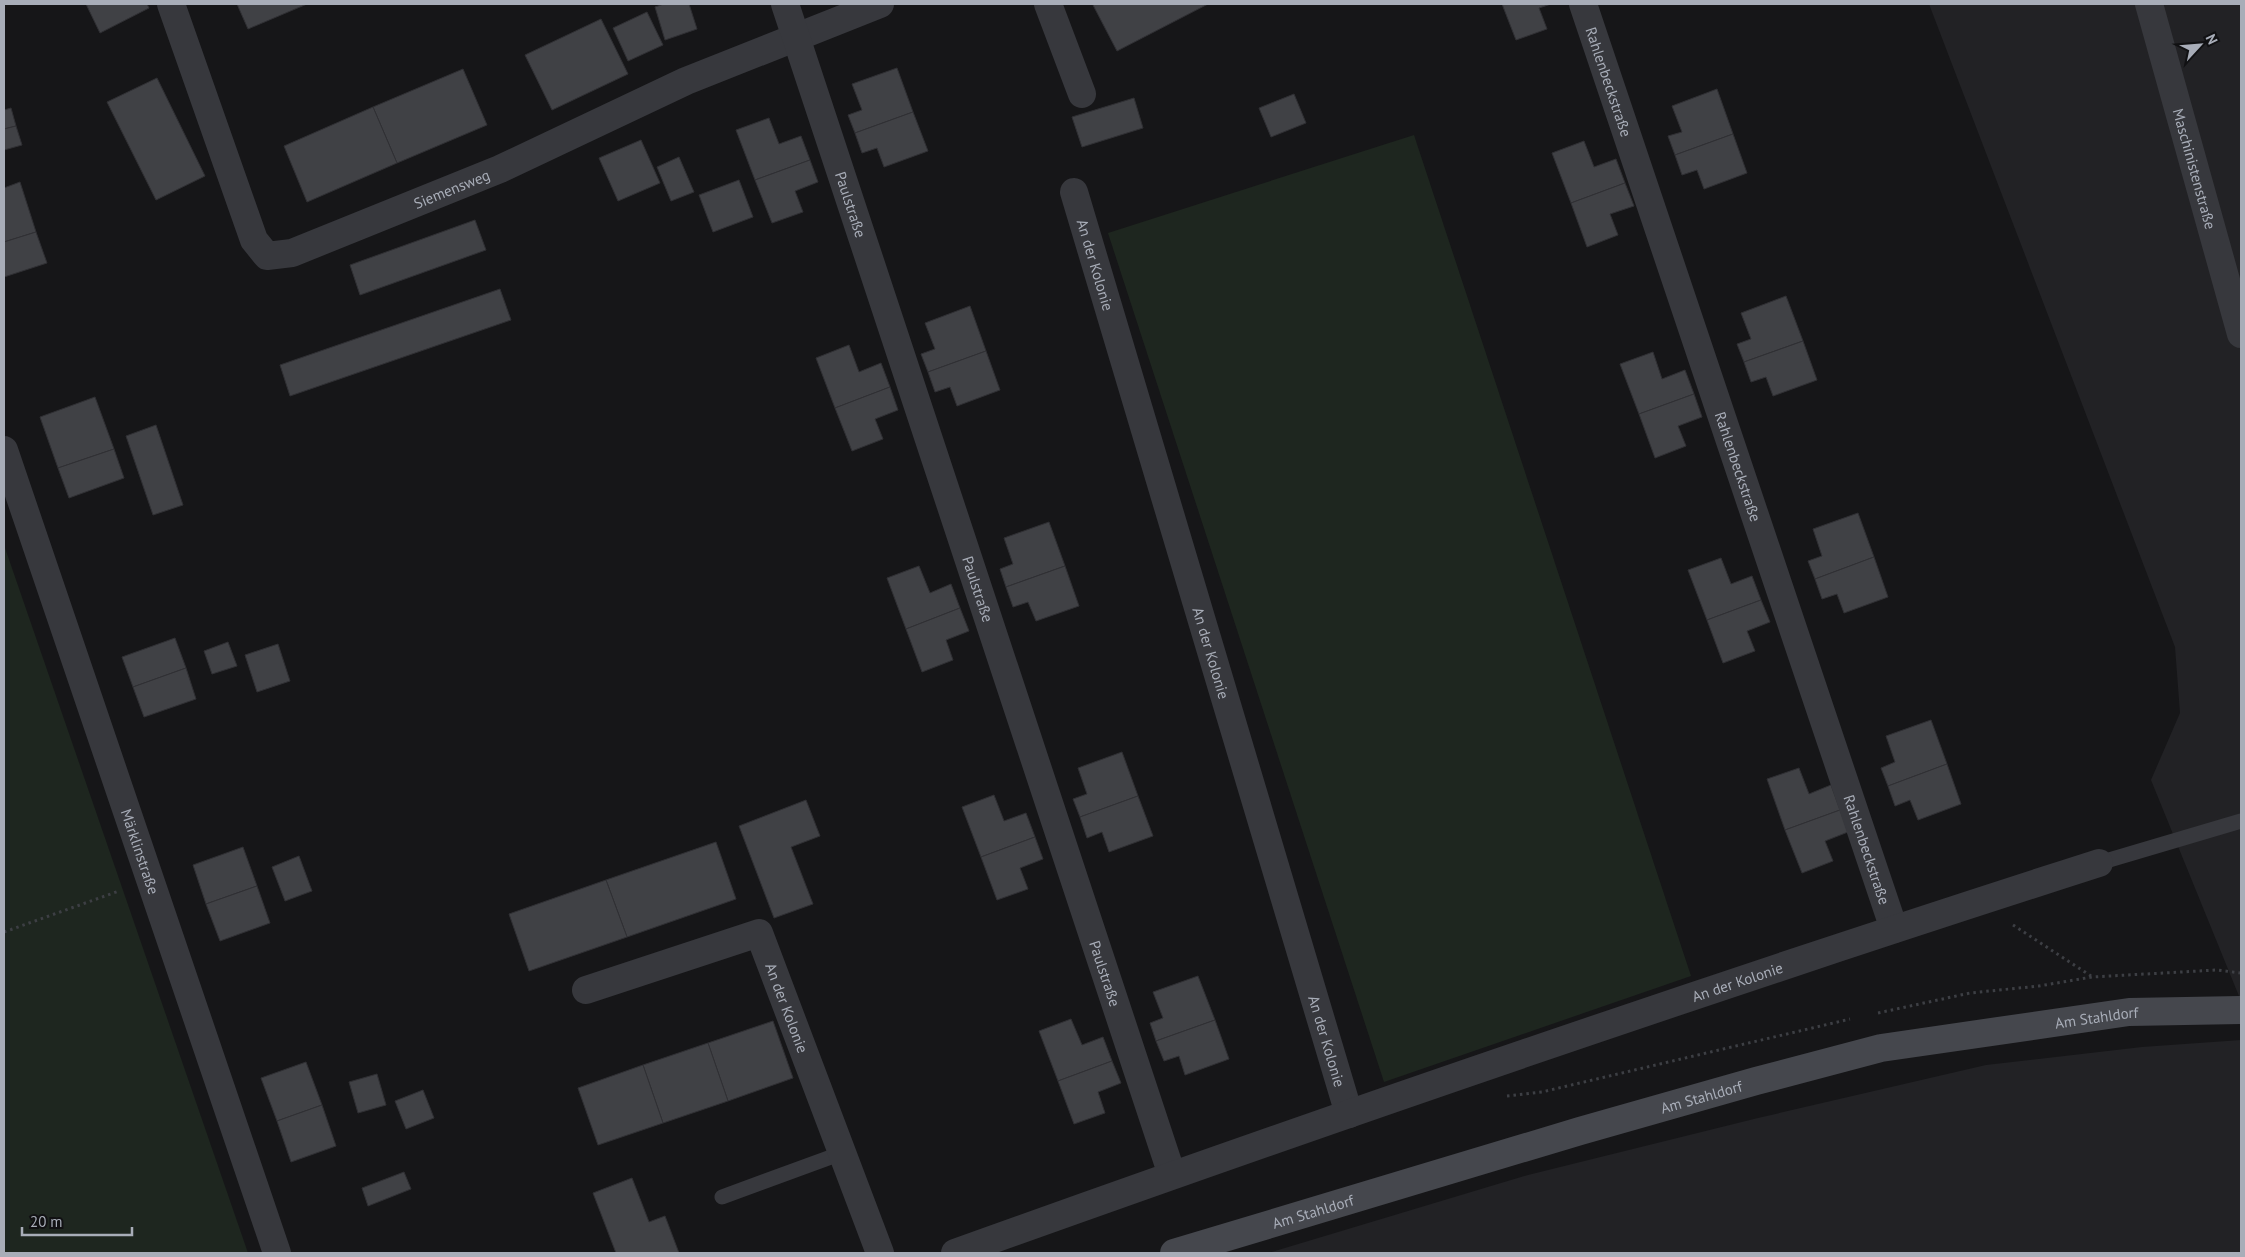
<svg xmlns="http://www.w3.org/2000/svg" width="2245" height="1257" font-family="'PT Sans',sans-serif">
	<rect width="100%" height="100%" fill="#161618"/>
	<g fill="#222225">
		<path d="M1929,4h312v997l-90,-221 29,-67 -5,-66z"/>
		<path d="M2241,1040v213h-973l260,-78 230,-57 228,-53 156,-18z"/>
	</g>
	<g fill="#1e261f">
		<path d="M1414,135l277,841 -307,106 -276,-849z"/>
		<path d="M4,545l244,708h-244z"/>
	</g>
	<g fill="#404145" stroke="#303034">
		<path d="M86,4h61l2,4 -49,25z"/>
		<path d="M237,4h70l-59,25z"/>
		<path d="M664,4h25l8,25 -32,11 -10,-33z"/>
		<path d="M1095,4h113l-91,47 -24,-46z"/>
		<path d="M1502,4h49l-12,4 8,21 -31,11z"/>
		<path d="M647,12l16,33 -35,16 -15,-33z"/>
		<path d="M601,19l27,55 -76,36 -27,-55z"/>
		<path d="M897,68l16,44 -58,21 -7,-18 14,-5 -10,-26z"/>
		<path d="M463,69l24,56 -90,38 -24,-56z"/>
		<path d="M157,78l48,98 -49,24 -49,-98z"/>
		<path d="M1717,89l16,45 -58,21 -7,-19 14,-4 -10,-26z"/>
		<path d="M1294,94l12,29 -35,14 -12,-29z"/>
		<path d="M1134,98l9,30 -61,19 -10,-30z"/>
		<path d="M373,107l24,56 -90,39 -23,-56z"/>
		<path d="M11,108l5,18 -12,3v-19z"/>
		<path d="M913,112l15,39 -44,16 -7,-19 -15,5 -7,-20z"/>
		<path d="M769,118l10,26 22,-8 9,24 -55,20 -19,-50z"/>
		<path d="M16,126l6,19 -18,5v-21z"/>
		<path d="M1733,134l14,39 -43,16 -7,-19 -15,5 -7,-20z"/>
		<path d="M641,140l19,43 -42,18 -19,-43z"/>
		<path d="M1584,141l10,26 22,-8 9,24 -54,20 -19,-50z"/>
		<path d="M679,157l15,35 -23,9 -14,-34z"/>
		<path d="M810,160l8,22 -23,9 8,21 -31,11 -17,-43z"/>
		<path d="M739,180l14,37 -40,15 -14,-37z"/>
		<path d="M20,182l16,50 -32,10v-54z"/>
		<path d="M1625,183l9,23 -24,8 8,21 -31,12 -16,-44z"/>
		<path d="M475,220l11,30 -126,45 -10,-30z"/>
		<path d="M36,232l11,31 -43,14v-35z"/>
		<path d="M500,289l11,31 -221,76 -10,-31z"/>
		<path d="M1786,296l17,45 -59,21 -7,-18 14,-5 -10,-26z"/>
		<path d="M970,306l16,45 -58,21 -7,-18 14,-5 -10,-26z"/>
		<path d="M1803,341l14,39 -44,16 -7,-19 -15,5 -7,-20z"/>
		<path d="M849,345l10,27 22,-9 9,24 -55,21 -19,-50z"/>
		<path d="M986,351l14,39 -43,16 -7,-19 -15,5 -7,-20z"/>
		<path d="M1653,352l9,27 23,-9 9,24 -55,20 -19,-50z"/>
		<path d="M890,387l8,23 -23,9 8,20 -31,12 -17,-43z"/>
		<path d="M1694,394l8,23 -24,9 8,20 -31,12 -16,-44z"/>
		<path d="M95,397l19,52 -56,19 -18,-51z"/>
		<path d="M156,425l27,80 -30,10 -27,-79z"/>
		<path d="M114,449l10,29 -55,20 -11,-30z"/>
		<path d="M1858,513l16,44 -59,22 -7,-18 14,-5 -9,-27z"/>
		<path d="M1049,522l16,44 -59,21 -6,-18 13,-5 -9,-26z"/>
		<path d="M1874,557l14,40 -44,16 -7,-19 -15,5 -7,-20z"/>
		<path d="M1721,558l10,26 21,-8 9,24 -54,20 -19,-50z"/>
		<path d="M919,566l11,27 21,-9 9,24 -54,21 -19,-51z"/>
		<path d="M1065,566l14,40 -43,15 -8,-19 -15,5 -7,-20z"/>
		<path d="M1761,600l9,22 -23,9 8,20 -32,12 -16,-43z"/>
		<path d="M960,608l9,23 -23,9 7,20 -31,12 -16,-43z"/>
		<path d="M175,638l11,30 -53,19 -11,-30z"/>
		<path d="M228,642l9,24 -25,8 -8,-23z"/>
		<path d="M278,644l12,37 -33,11 -12,-37z"/>
		<path d="M186,668l10,31 -52,18 -11,-30z"/>
		<path d="M1931,720l16,44 -59,22 -7,-18 14,-6 -9,-26z"/>
		<path d="M1122,752l16,44 -58,21 -7,-18 14,-5 -9,-26z"/>
		<path d="M1947,764l14,40 -43,16 -8,-20 -15,6 -7,-20z"/>
		<path d="M1799,768l10,26 22,-9 9,25 -55,20 -18,-51z"/>
		<path d="M994,795l10,26 22,-8 9,24 -54,20 -19,-50z"/>
		<path d="M1138,796l15,40 -44,16 -7,-20 -15,6 -7,-21z"/>
		<path d="M806,800l14,36 -29,11 22,57 -39,14 -35,-92z"/>
		<path d="M1840,810l8,22 -23,9 8,20 -31,12 -17,-43z"/>
		<path d="M1035,837l8,22 -23,9 8,21 -31,11 -16,-43z"/>
		<path d="M716,842l20,57 -109,38 -21,-57z"/>
		<path d="M243,847l14,39 -51,18 -13,-39z"/>
		<path d="M299,856l13,35 -27,10 -13,-34z"/>
		<path d="M606,880l21,57 -98,34 -20,-57z"/>
		<path d="M257,886l13,37 -50,18 -14,-37z"/>
		<path d="M1198,976l17,44 -59,21 -6,-18 13,-5 -10,-26z"/>
		<path d="M1071,1019l11,26 21,-8 9,24 -54,20 -19,-50z"/>
		<path d="M1215,1020l14,39 -44,16 -6,-19 -15,5 -8,-20z"/>
		<path d="M773,1021l20,57 -65,23 -20,-58z"/>
		<path d="M708,1043l20,58 -65,22 -20,-58z"/>
		<path d="M1112,1061l9,22 -23,9 7,21 -31,11 -16,-43z"/>
		<path d="M306,1062l16,43 -45,16 -16,-43z"/>
		<path d="M643,1065l20,58 -65,22 -20,-57z"/>
		<path d="M377,1074l9,31 -28,8 -9,-31z"/>
		<path d="M423,1090l11,28 -28,11 -11,-28z"/>
		<path d="M322,1105l14,41 -45,16 -14,-41z"/>
		<path d="M404,1172l7,17 -43,17 -6,-18z"/>
		<path d="M632,1178l17,44 16,-6 14,37h-63l-23,-60z"/>
	</g>
	<g fill="none" stroke-linecap="round" stroke-linejoin="round">
		<g stroke="#3d3f44" stroke-width="3" stroke-dasharray="2.5 4" stroke-linecap="butt">
			<path d="M2013,925l78,51"/>
			<path d="M4,932l115,-41"/>
			<path d="M1878,1013l92,-20 69,-7 53,-9 125,-7 24,3"/>
			<path d="M1507,1096l35,-4 308,-73"/>
		</g>
		<g stroke="#37383d" stroke-width="15">
			<path d="M2099,863l142,-42"/>
			<path d="M722,1197l120,-44"/>
		</g>
		<g stroke="#37383d" stroke-width="28">
			<path id="s1" d="M171,4l83,236 13,16 25,-3 208,-84 186,-88 194,-77"/>
			<path id="s2" d="M785,4l387,1171"/>
			<path d="M1048,4l34,90"/>
			<path id="s3" d="M1583,4l311,925"/>
			<path id="s4" d="M2149,4l92,330"/>
			<path id="s5" d="M1074,192l275,922"/>
			<path id="s6" d="M4,450l273,803"/>
			<path id="s7" d="M586,990l173,-57 121,320"/>
			<path id="s8" d="M955,1253c379,-136 760,-267 1144,-390"/>
		</g>
		<path stroke="#45474d" stroke-width="28" id="s9" d="M1174,1253l406,-122 176,-50 125,-33 248,-36 112,-2"/>
	</g>
	<g text-anchor="middle" dominant-baseline="central" stroke-width="5" stroke-linejoin="round" paint-order="stroke">
		<g font-size="15" fill="#a8adb8" stroke="#111113">
			<text stroke="none"><textPath href="#s3" startOffset="82">Rahlenbeckstraße</textPath></text>
			<text stroke="none"><textPath href="#s4" startOffset="171">Maschinistenstraße</textPath></text>
			<text stroke="none"><textPath href="#s1" startOffset="468">Siemensweg</textPath></text>
			<text stroke="none"><textPath href="#s2" startOffset="211">Paulstraße</textPath></text>
			<text stroke="none"><textPath href="#s5" startOffset="76">An der Kolonie</textPath></text>
			<text stroke="none"><textPath href="#s3" startOffset="488">Rahlenbeckstraße</textPath></text>
			<text stroke="none"><textPath href="#s2" startOffset="616">Paulstraße</textPath></text>
			<text stroke="none"><textPath href="#s5" startOffset="481">An der Kolonie</textPath></text>
			<text stroke="none"><textPath href="#s3" startOffset="892">Rahlenbeckstraße</textPath></text>
			<text stroke="none"><textPath href="#s6" startOffset="424">Märklinstraße</textPath></text>
			<text stroke="none"><textPath href="#s2" startOffset="1021">Paulstraße</textPath></text>
			<text stroke="none"><textPath href="#s8" startOffset="828">An der Kolonie</textPath></text>
			<text stroke="none"><textPath href="#s7" startOffset="262">An der Kolonie</textPath></text>
			<text stroke="none"><textPath href="#s9" startOffset="954">Am Stahldorf</textPath></text>
			<text stroke="none"><textPath href="#s5" startOffset="886">An der Kolonie</textPath></text>
			<text stroke="none"><textPath href="#s9" startOffset="550">Am Stahldorf</textPath></text>
			<text stroke="none"><textPath href="#s9" startOffset="145">Am Stahldorf</textPath></text>
		</g>
	</g>
	<rect width="2245" height="1257" fill="none" stroke="#a8adb8" stroke-width="10"/>
	<g transform="translate(2200 45) rotate(64)" stroke="#111113" stroke-width="4" paint-order="stroke">
	<path d="M0-4L9 19L0 12L-9 19Z" fill="#a8adb8"/>
	<text y="-8" font-size="14" font-weight="bold" text-anchor="middle" fill="#a8adb8">N</text>
	</g>
	<path d="M22 1227v8h110v-8" fill="none" stroke="#a8adb8" stroke-width="2.5"/>
	<text x="30" y="1227" font-size="15" fill="#a8adb8" stroke="#111113" stroke-width="4" paint-order="stroke">20 m</text>
</svg>
